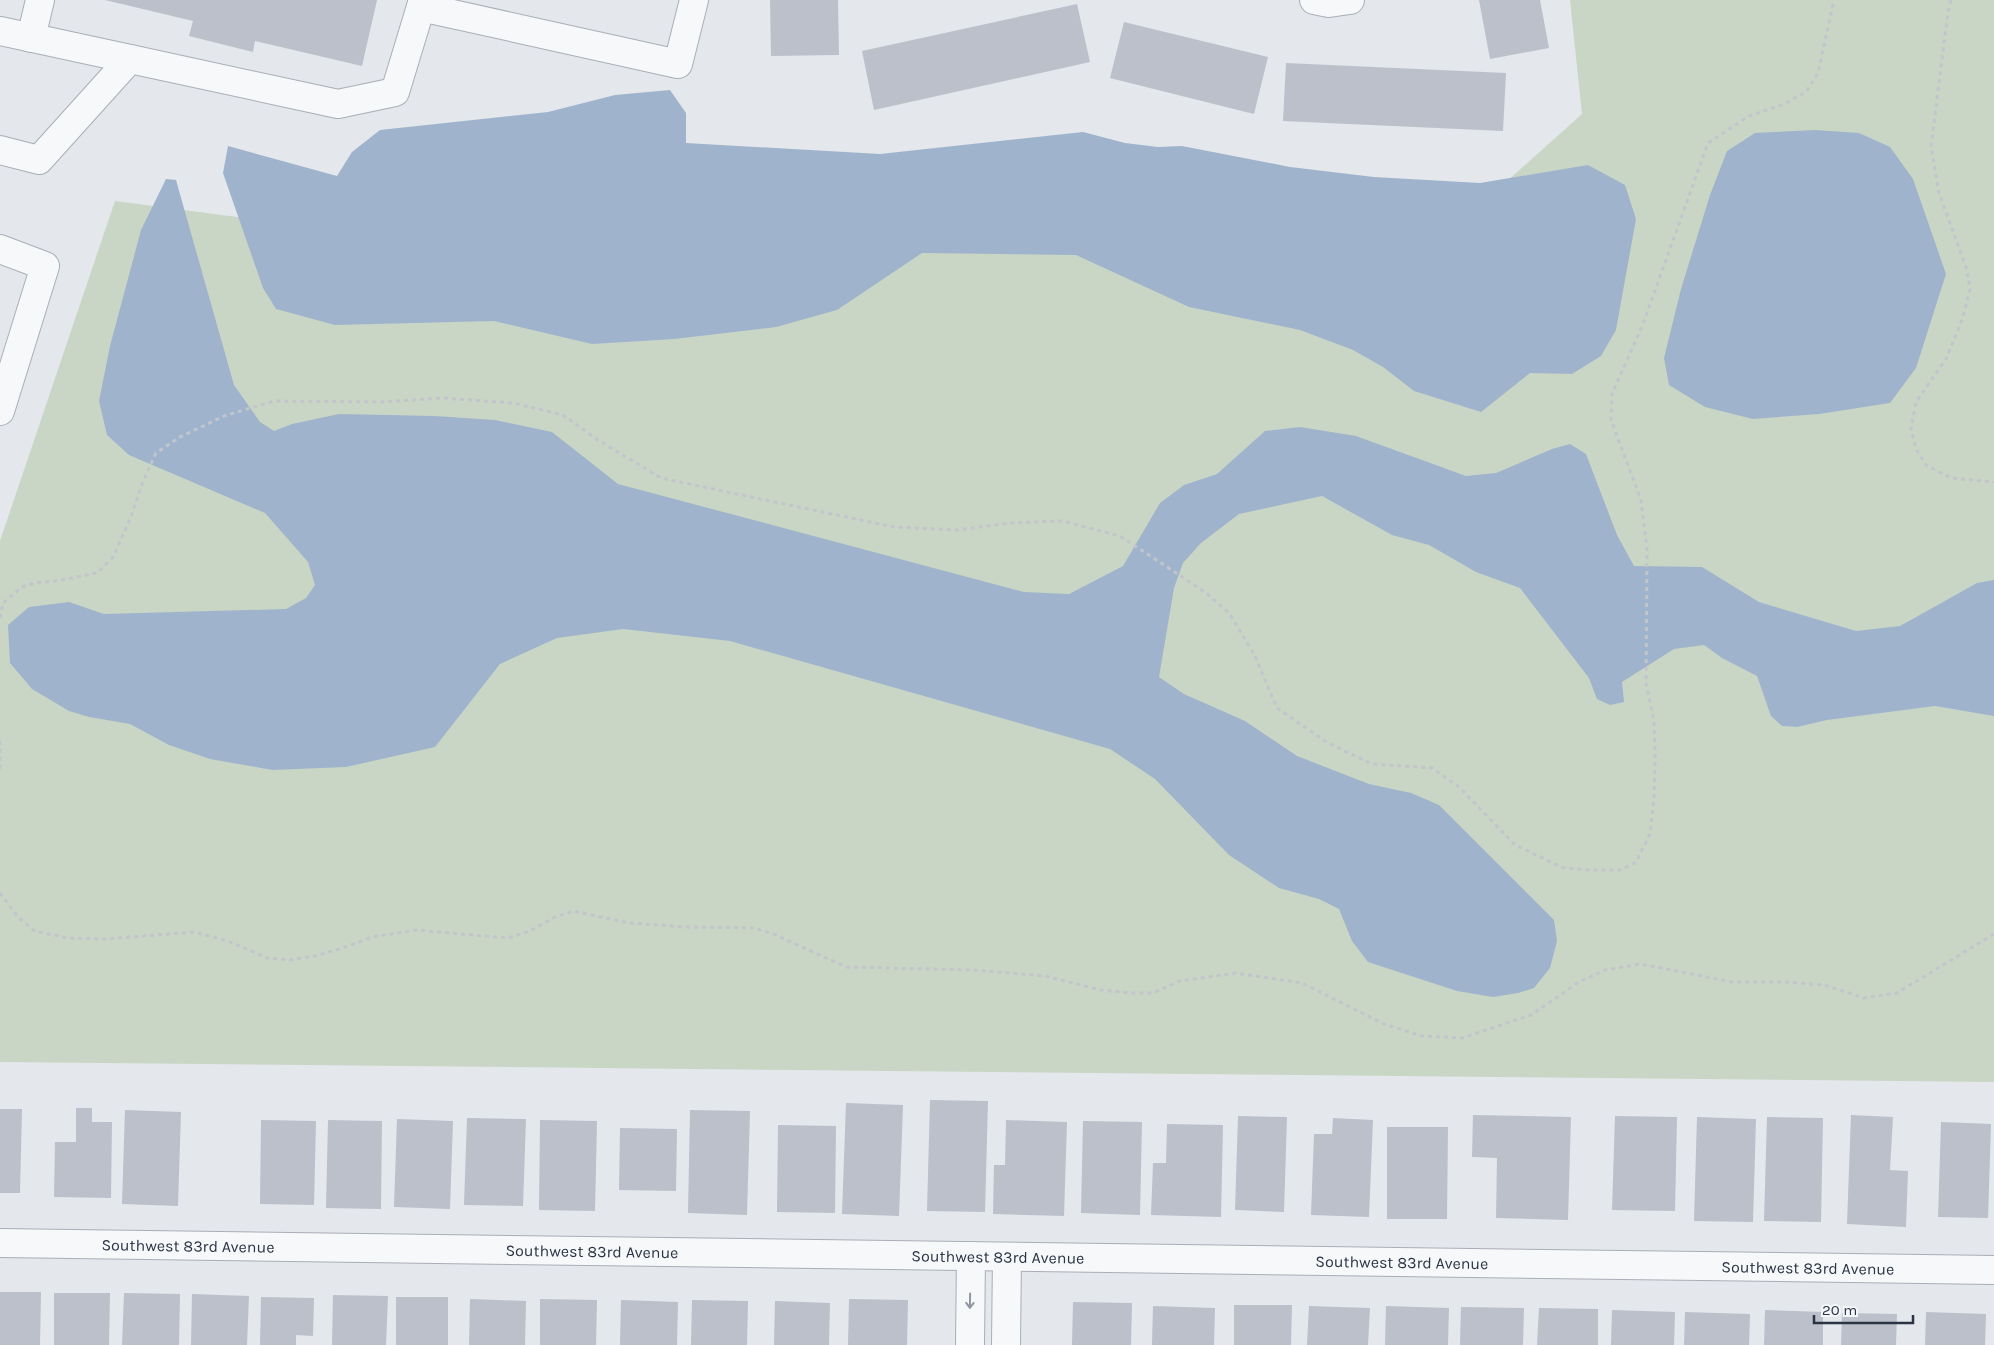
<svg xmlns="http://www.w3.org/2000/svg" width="1994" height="1345" font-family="Karla,sans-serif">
	<rect width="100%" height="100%" fill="#e4e7ec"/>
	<path fill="#c9d6c5" d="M1570,0h424v1082l-1994,-20v-521l115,-340 206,27 1147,-12 114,-102z"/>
	<g fill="#9fb4cc">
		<path d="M670,90l16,23v30l194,11 203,-22 42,11 33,4 24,-1 108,21 84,10 106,6 108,-18 37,20 11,34 -20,111 -15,26 -29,18 -42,-1 -49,39 -67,-21 -31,-24 -30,-17 -53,-20 -111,-23 -113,-52 -154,-2 -85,57 -61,17 -102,12 -82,5 -98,-23 -159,4 -59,-16 -13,-21 -40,-115 5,-27 109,30 15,-24 28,-22 168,-18 67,-17z"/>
		<path d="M1815,130l44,3 31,14 23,32 33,95 -30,94 -26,35 -71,11 -66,5 -48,-12 -36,-22 -5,-27 17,-69 29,-94 17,-44 28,-18z"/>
		<path d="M166,179l10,1 58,205 26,37 14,9 18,-7 47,-10 96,2 60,4 57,12 66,52 406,108 45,2 54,-28 37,-63 24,-18 33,-11 48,-43 35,-4 56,9 110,40 30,-3 56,-24 18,-5 16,10 31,81 17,31 68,1 57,35 97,29 44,-5 77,-43 17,-3v136l-59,-10 -108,14 -30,7 -15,-1 -11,-10 -14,-40 -35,-18 -18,-13 -30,4 -52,33 2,20 -14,3 -13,-6 -8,-21 -69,-90 -44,-16 -47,-27 -37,-10 -70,-39 -83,18 -38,29 -18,20 -9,25 -15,89 25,17 61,27 52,35 72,28 42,9 28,12 115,115 3,21 -7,27 -16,20 -16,5 -25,4 -36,-6 -89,-29 -16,-21 -13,-32 -20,-10 -40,-11 -50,-33 -74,-76 -45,-30 -380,-108 -107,-12 -66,9 -57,26 -65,83 -89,20 -73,3 -63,-11 -41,-14 -39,-21 -41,-7 -20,-6 -37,-22 -22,-26 -2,-38 21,-18 40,-5 35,12 182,-5 20,-11 9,-13 -7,-23 -43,-49 -136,-58 -22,-20 -8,-34 11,-55 31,-116z"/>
	</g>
	<g fill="#bbc0ca">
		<path d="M105,0h272l-15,66 -107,-25 -2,11 -64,-16 4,-15z"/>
		<path d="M770,0h68l1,55 -68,1z"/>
		<path d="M1479,0h61l9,48 -59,11z"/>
		<path d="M1077,4l13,58 -216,48 -12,-59z"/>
		<path d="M1124,22l144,35 -14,57 -144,-36z"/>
		<path d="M1286,63l220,10 -3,58 -220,-10z"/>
		<path d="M930,1100l58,1 -3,111 -58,-1z"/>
		<path d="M846,1103l57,2 -4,111 -57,-2z"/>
		<path d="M76,1108h16v14h20l-1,76 -57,-1 1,-55h21z"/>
		<path d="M0,1109h22l-2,84h-20z"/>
		<path d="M125,1110l56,2 -3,94 -56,-2z"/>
		<path d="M690,1110l60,1 -3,104 -59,-2z"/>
		<path d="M1473,1115l98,2 -3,103 -72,-2 1,-60 -25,-1z"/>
		<path d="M1851,1115l42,2 -3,53 18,1 -2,56 -59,-3z"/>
		<path d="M1238,1116l49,1 -3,95 -49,-2z"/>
		<path d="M1615,1116l62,1 -2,94 -63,-1z"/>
		<path d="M1697,1117l59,2 -3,103 -59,-1z"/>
		<path d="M1767,1117l56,1 -2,104 -57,-1z"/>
		<path d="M467,1118l59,1 -3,87 -59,-1z"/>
		<path d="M1333,1118l40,2 -4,97 -58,-2 3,-81h18z"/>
		<path d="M397,1119l56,2 -3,88 -56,-2z"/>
		<path d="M261,1120l55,1 -2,84 -54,-1z"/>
		<path d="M328,1120l54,1 -1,88 -55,-1z"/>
		<path d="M540,1120l57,1 -2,90 -56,-1z"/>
		<path d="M1006,1120l61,2 -3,94 -71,-2 1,-49h11z"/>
		<path d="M1083,1121l59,1 -2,93 -59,-2z"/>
		<path d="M1941,1122l50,2 -3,94 -50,-1z"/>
		<path d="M1167,1124l56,1 -2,92 -70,-2 2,-52h13z"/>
		<path d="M778,1125l58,1 -1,87 -58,-1z"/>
		<path d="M1387,1127h61l-1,92h-60z"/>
		<path d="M620,1128l57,1 -1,62 -57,-1z"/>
		<path d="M0,1292h41l-1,53h-40z"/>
		<path d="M54,1293h56l-1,52h-55z"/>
		<path d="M124,1293l56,1 -1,51h-57z"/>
		<path d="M192,1294l57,2 -2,49h-56z"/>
		<path d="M333,1295l55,1 -2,49h-54z"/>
		<path d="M261,1297l53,1 -1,38 -17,-1v10h-36z"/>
		<rect x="396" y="1297" width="52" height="48"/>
		<path d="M470,1299l56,2 -1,44h-56z"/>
		<path d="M540,1299l57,1 -1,45h-56z"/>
		<path d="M849,1299l59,1 -1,45h-59z"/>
		<path d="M621,1300l57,2 -1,43h-57z"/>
		<path d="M692,1300l56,1 -1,44h-56z"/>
		<path d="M775,1301l55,2 -1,42h-55z"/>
		<path d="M1073,1302l59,1 -1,42h-59z"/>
		<path d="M1234,1305h58l-1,40h-57z"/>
		<path d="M1153,1306l62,2 -1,37h-62z"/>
		<path d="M1309,1306l61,2 -2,37h-61z"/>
		<path d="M1386,1306l63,2 -1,37h-63z"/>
		<path d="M1461,1307l63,1 -1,37h-63z"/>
		<path d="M1539,1308l59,1v36h-61z"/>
		<path d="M1612,1310l63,2 -1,33h-63z"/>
		<path d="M1765,1310l58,2v33h-59z"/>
		<path d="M1685,1312l65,2 -1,31h-65z"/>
		<path d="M1926,1312l60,2 -1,31h-60z"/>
		<path d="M1842,1313l55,1 -1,31h-55z"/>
	</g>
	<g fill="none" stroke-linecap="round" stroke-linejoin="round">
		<defs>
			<g id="minor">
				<path d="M1314,0l15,3 21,-3"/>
				<path d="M421,7l257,57 16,-64"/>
				<path d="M0,31l130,28"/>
				<path d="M31,38l9,-38"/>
				<path d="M0,150l39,10 91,-101 208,45 57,-12 28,-92"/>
				<path d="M0,249l45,17 -45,145"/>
				<path id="s1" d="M0,1243l1994,27"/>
				<path d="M970,1345l1,-89"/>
				<path d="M1006,1345l1,-88"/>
			</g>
		</defs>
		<use href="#minor" stroke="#a9aeb7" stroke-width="30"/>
		<g stroke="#c2c5cb" stroke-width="3" stroke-dasharray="4 4" stroke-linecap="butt">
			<path d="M1951,0l-3,12 -17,134 8,47 28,77 3,20 -8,30 -16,39 -30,43 -5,27 5,20 10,16 25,13 43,4"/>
			<path d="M0,618l3,-15 19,-16 12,-4 21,-2 42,-8 16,-16 18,-40 11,-33 14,-31 24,-16 44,-21 50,-15 108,1 61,-4 70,5 50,12 35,25 63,38 233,49 64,3 51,-7 53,-2 58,15 85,56 24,21 25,41 23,54 51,35 44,21 60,4 27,19 56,58 49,23 26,2h30l16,-8 14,-28 4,-36 1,-41 -1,-36 -8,-38 1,-133 -6,-50 -30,-80 1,-26 31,-70 65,-181 41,-27 35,-12 22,-12 12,-19 16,-73"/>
			<path d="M0,741v30"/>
			<path d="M0,893l18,24 17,14 33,7 38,1 88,-7 34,9 39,17 23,2 24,-4 26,-7 32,-12 44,-7 92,8 22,-7 25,-14 18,-6 56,12 57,4 67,1 21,6 72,33 127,3 72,6 56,14 31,3h21l26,-12 57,-8 66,10 82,41 38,12 40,2 69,-23 48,-33 26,-12 36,-6 91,18h53l39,3 40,13 33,-5 97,-59"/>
		</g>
		<use href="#minor" stroke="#f7f8fa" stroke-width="28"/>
	</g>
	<defs><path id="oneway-shaft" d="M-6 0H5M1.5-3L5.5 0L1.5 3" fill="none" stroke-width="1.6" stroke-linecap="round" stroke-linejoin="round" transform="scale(1.25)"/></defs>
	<use stroke="#9196a0" href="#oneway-shaft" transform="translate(970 1301) rotate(91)"/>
	<g text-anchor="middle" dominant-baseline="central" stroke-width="4" stroke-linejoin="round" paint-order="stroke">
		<g font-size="16" fill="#2b3445" stroke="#f4f6f9">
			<text stroke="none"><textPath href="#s1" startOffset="188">Southwest 83rd Avenue</textPath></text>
			<text stroke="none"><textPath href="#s1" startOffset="592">Southwest 83rd Avenue</textPath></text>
			<text stroke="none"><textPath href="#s1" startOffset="998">Southwest 83rd Avenue</textPath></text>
			<text stroke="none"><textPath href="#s1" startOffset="1402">Southwest 83rd Avenue</textPath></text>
			<text stroke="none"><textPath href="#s1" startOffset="1808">Southwest 83rd Avenue</textPath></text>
		</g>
	</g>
	<path d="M1814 1315v8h99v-8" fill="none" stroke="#2b3445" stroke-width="2.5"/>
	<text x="1822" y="1315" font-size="15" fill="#2b3445" stroke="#f4f6f9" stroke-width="4" paint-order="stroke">20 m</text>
</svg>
